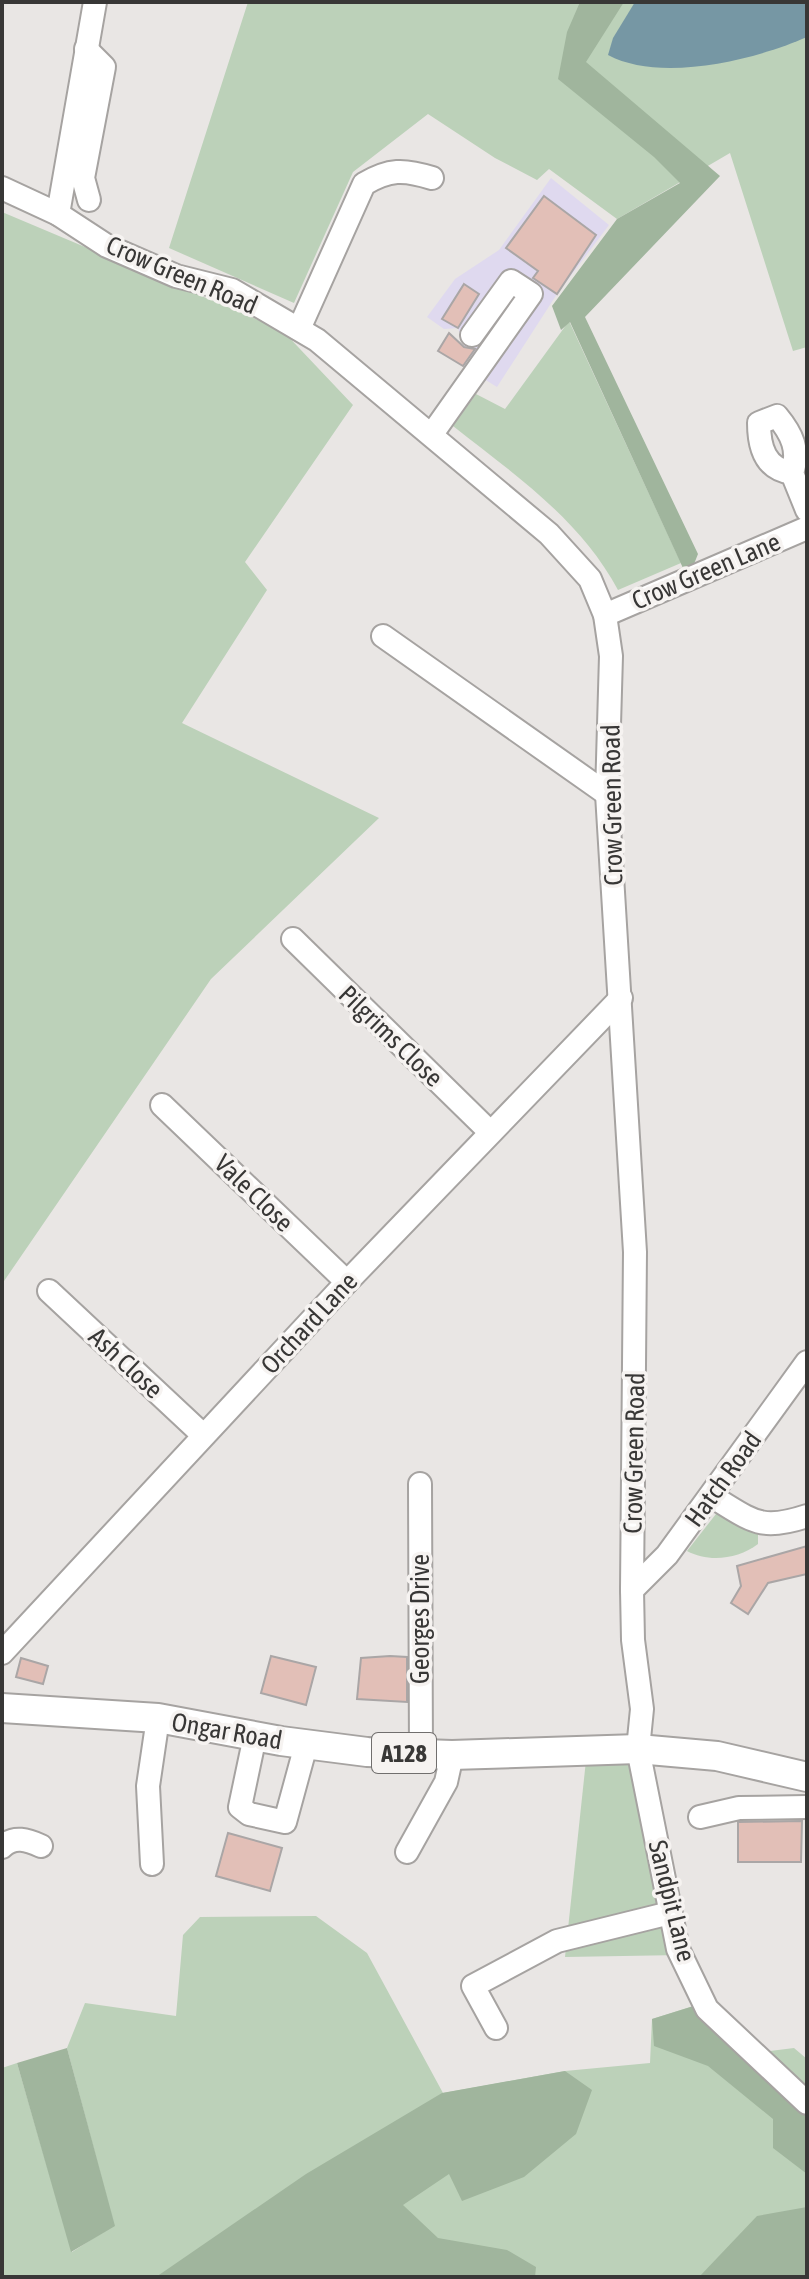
<svg xmlns="http://www.w3.org/2000/svg" width="809" height="2279" font-family="'Asap Condensed',sans-serif">
	<rect width="100%" height="100%" fill="#e9e6e4"/>
	<path fill="#dfd9ef" d="M551,178l58,47 -52,69 -60,93 -18,-11 7,-10 -19,-12 -9,-26 -14,1 -17,-12 28,-38 44,-29z"/>
	<g fill="#bcd1b9">
		<path d="M248,2h559v345l-14,4 -63,-198 -113,66 -68,-50 -12,11 -42,-22 -67,-44 -75,58 -59,131 -125,-55z"/>
		<path d="M2,212l280,118 71,75 -108,157 22,28 -85,133 197,95 -168,161 -209,305z"/>
		<path d="M569,321l112,242 -63,27c-38,-71 -103,-115 -165,-164l23,-32 29,15z"/>
		<path d="M716,1514h14l28,15v15c-20,15 -49,19 -71,7z"/>
		<path d="M638,1749l43,206 -116,2 22,-206z"/>
		<path d="M316,1916l51,37 76,140 122,-22 85,-8 2,-44 48,-15 54,49 40,-5 13,11v218h-805v-209l15,-5 55,189 42,-27 -47,-177 18,-45 91,13 7,-81 17,-18z"/>
	</g>
	<g fill="#a0b59d">
		<path d="M580,2h44l-38,60 134,114 -135,141 113,237 -10,25 -118,-257 -9,8 -9,-24 65,-87 63,-36 -26,-26 -96,-78 9,-47z"/>
		<path d="M700,2004l107,100v70l-34,-26v-29l-65,-53 -54,-20 -2,-27z"/>
		<path d="M67,2048l48,178 -44,26 -54,-189z"/>
		<path d="M565,2071l27,19 -16,44 -52,43 -62,24 -13,-27 -46,31 35,33 69,12 29,17 -1,10h-379l150,-103 136,-81z"/>
		<path d="M807,2207v70h-108l58,-61z"/>
	</g>
	<path fill="#7697a4" d="M635,2h172v35c-52,23 -147,46 -199,18l5,-17z"/>
	<g fill="#e2bfb7" stroke="#aaa6a6" stroke-width="2">
		<path d="M544,196l52,39 -39,59 -24,-16 5,-7 -32,-23z"/>
		<path d="M464,284l15,10 -21,34 -16,-9z"/>
		<path d="M449,333l15,14 11,2 -12,17 -25,-15z"/>
		<path d="M807,1546v28l-39,9 -20,31 -17,-11 10,-17 -4,-20z"/>
		<path d="M271,1656l45,11 -10,38 -45,-12z"/>
		<path d="M390,1656l17,1v45l-50,-3 4,-41z"/>
		<path d="M21,1658l27,8 -5,18 -27,-7z"/>
		<path d="M802,1821l-1,41h-63v-40z"/>
		<path d="M228,1833l54,15 -12,43 -54,-15z"/>
	</g>
	<g fill="none" stroke-linecap="round" stroke-linejoin="round">
		<defs>
			<g id="minor">
				<path d="M86,49l18,18 -21,111 6,22"/>
				<path d="M2,188l56,26 49,32 69,30 56,14 85,50 232,194 41,45 15,36 6,41 -4,138 28,458 -3,338 1,50 9,69 -4,40 40,200 29,60 100,94"/>
				<path d="M58,214l37,-212"/>
				<path d="M299,329l65,-145c25,-15 40,-15 68,-6"/>
				<path d="M432,434l99,-140 -20,-13 -39,54"/>
				<path d="M792,473c-27,-4 -33,-26 -33,-50l18,-7c15,18 23,35 15,57l15,37"/>
				<path d="M605,615l202,-87"/>
				<path d="M383,636l224,158"/>
				<path d="M293,939l197,193"/>
				<path d="M162,1105l185,177"/>
				<path d="M49,1291l154,144"/>
				<path d="M420,1484l1,270"/>
				<path d="M711,1496c41,24 48,36 96,20"/>
				<path d="M632,1590l35,-35 140,-193"/>
				<path d="M2,1653l345,-371 274,-284"/>
				<path d="M255,1736l-15,71 9,7 36,8 21,-77"/>
				<path d="M700,1817l39,-9 68,-1"/>
				<path d="M2,1847c12,-12 26,-7 39,-1"/>
				<path d="M407,1852l39,-70 6,-27"/>
				<path d="M152,1864l-4,-78 10,-68"/>
				<path d="M496,2028l-23,-42 84,-45 113,-28"/>
			</g>
			<path id="major" d="M2,1708l156,10 123,23 86,11 85,3 186,-6 79,7 90,21"/>
		</defs>
		<use href="#minor" stroke="#a6a3a1" stroke-width="26"/>
		<use href="#major" stroke="#a6a3a1" stroke-width="32"/>
		<use href="#minor" stroke="#fff" stroke-width="22"/>
		<use href="#major" stroke="#fff" stroke-width="28"/>
	</g>
	<g text-anchor="middle" dominant-baseline="central" stroke-width="7" stroke-linejoin="round" paint-order="stroke">
		<rect fill="#f6f3f1" stroke="#716f6e" stroke-width="2" x="372" y="1733" width="64" height="40" rx="6"/>
		<g font-size="24" font-weight="bold" fill="#383736">
			<text x="404" y="1753">A128</text>
		</g>
		<g font-size="26" fill="#383736" stroke="#f6f3f1">
			<text transform="translate(182 275) rotate(23)">Crow Green Road</text>
			<text transform="translate(706 571) rotate(-23)">Crow Green Lane</text>
			<text transform="translate(612 805) rotate(-91)">Crow Green Road</text>
			<text transform="translate(391 1036) rotate(44)">Pilgrims Close</text>
			<text transform="translate(254 1193) rotate(44)">Vale Close</text>
			<text transform="translate(309 1323) rotate(-47)">Orchard Lane</text>
			<text transform="translate(126 1363) rotate(43)">Ash Close</text>
			<text transform="translate(634 1453) rotate(-89)">Crow Green Road</text>
			<text transform="translate(723 1479) rotate(-54)">Hatch Road</text>
			<text transform="translate(420 1619) rotate(-90)">Georges Drive</text>
			<text transform="translate(227 1731) rotate(10)">Ongar Road</text>
			<text transform="translate(672 1901) rotate(76)">Sandpit Lane</text>
		</g>
	</g>
	<rect width="809" height="2279" fill="none" stroke="#383736" stroke-width="8"/>
</svg>
